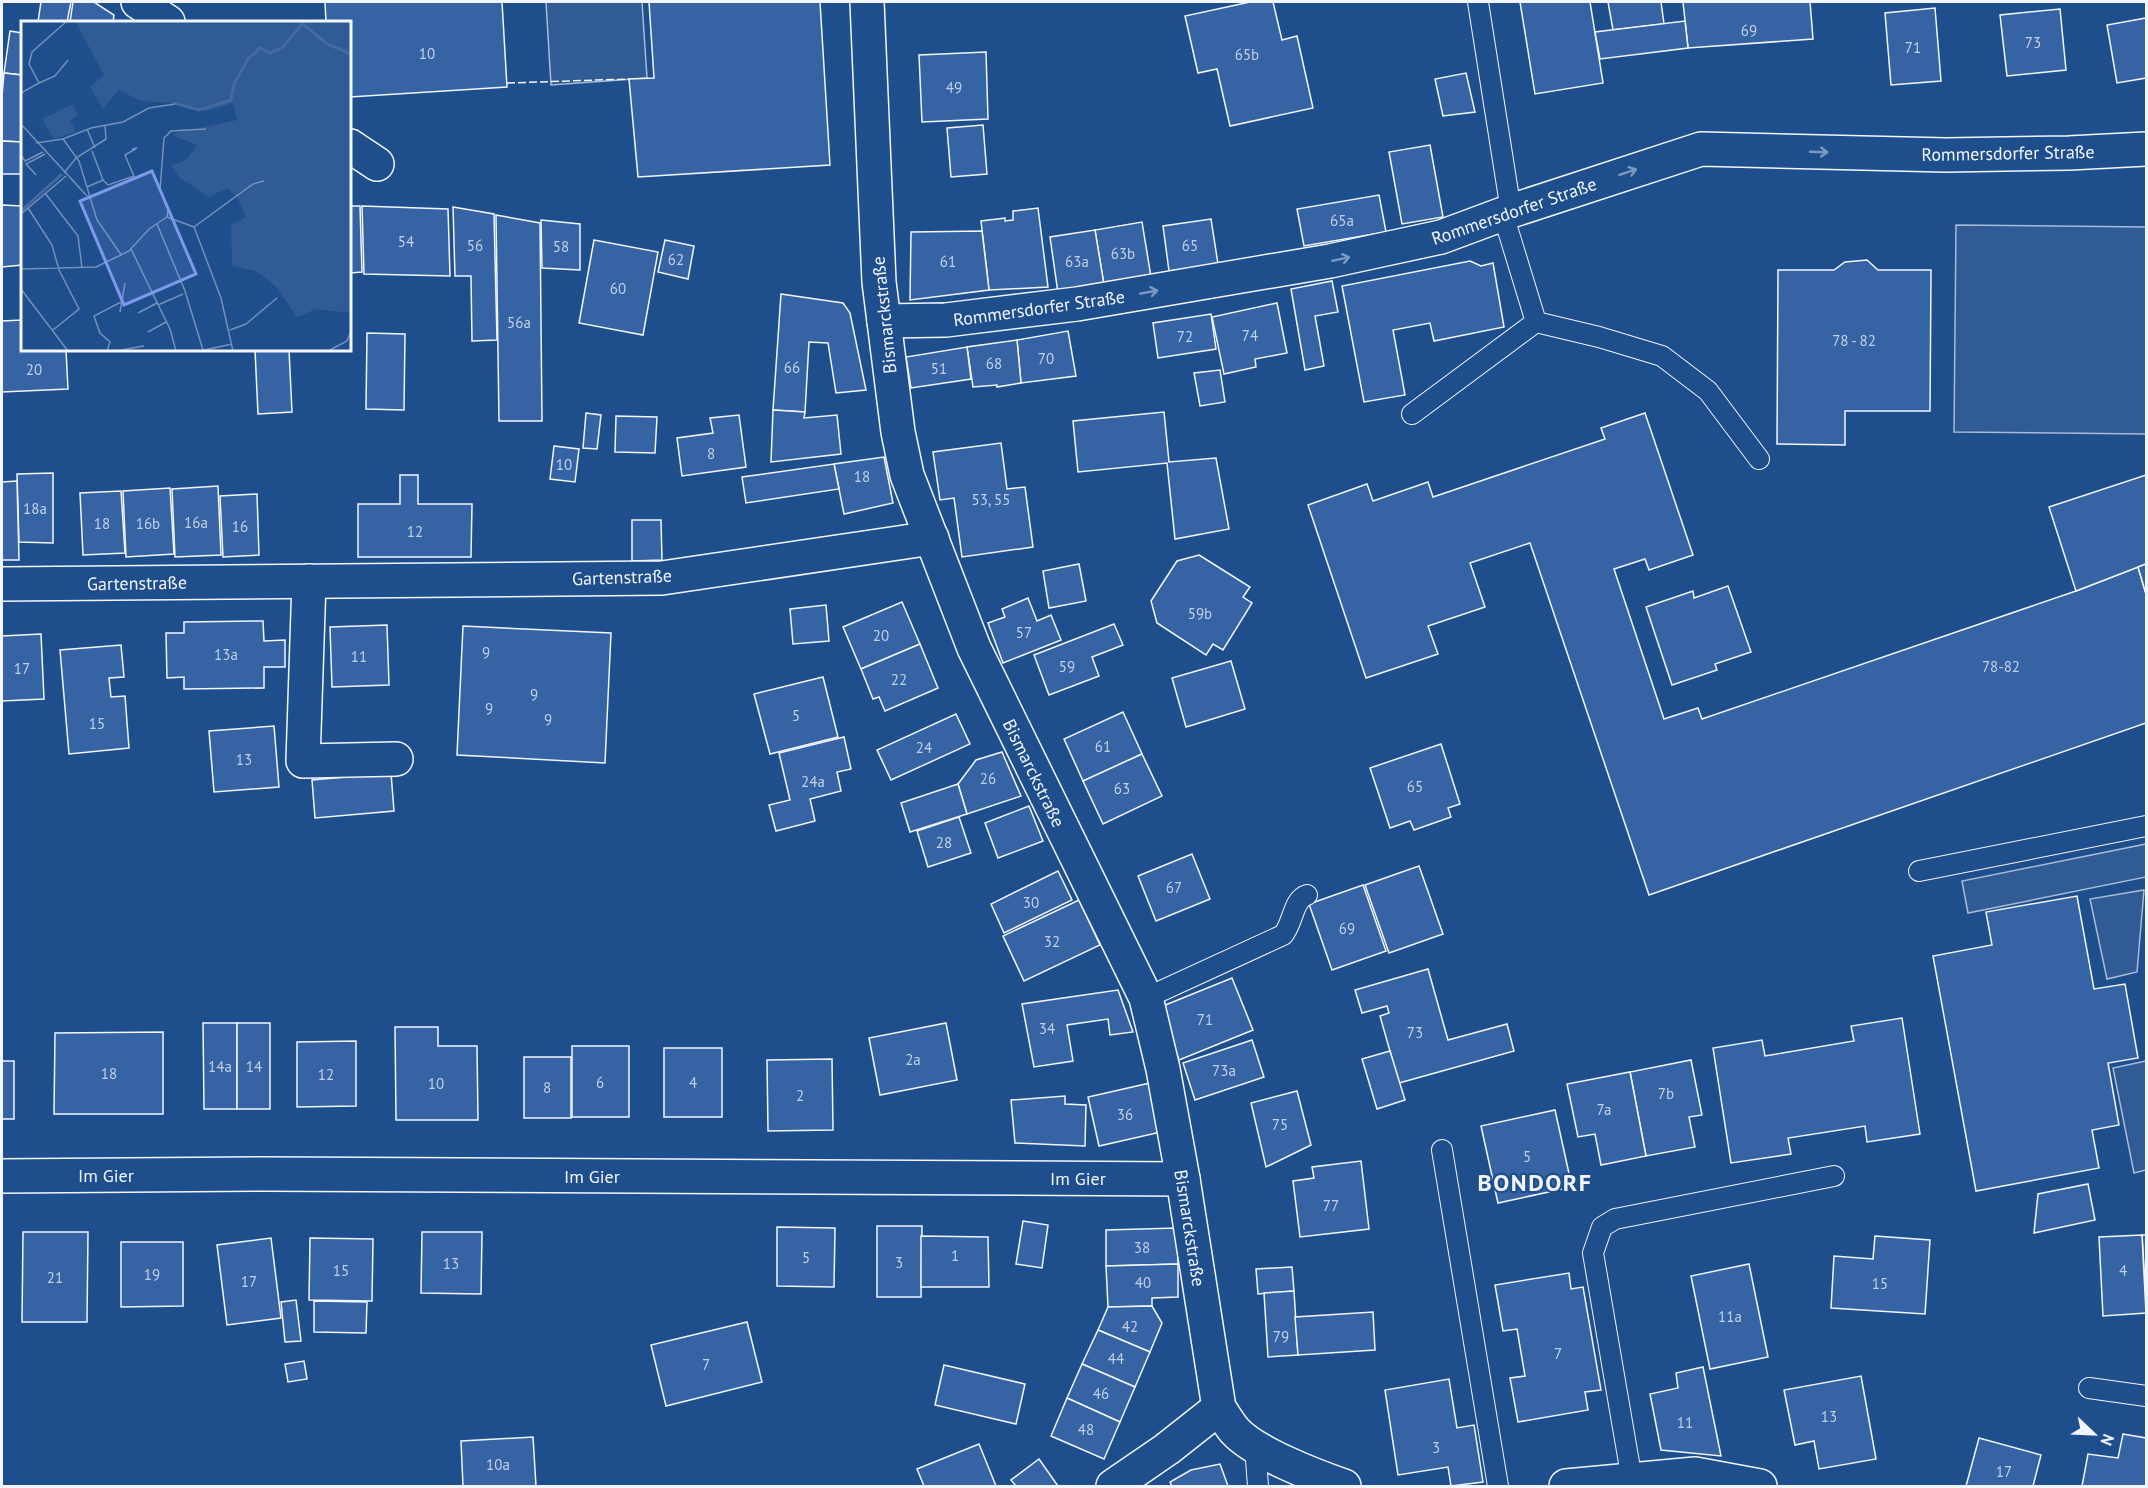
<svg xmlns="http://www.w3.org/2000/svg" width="2148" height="1488" font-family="'PT Sans',sans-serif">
	<rect width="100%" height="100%" fill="#1f4e8c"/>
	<g fill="#305b95" stroke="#a8bbd7" stroke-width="1.5">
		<path d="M546,2h96l5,76 -96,7z"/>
		<path d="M1956,225l190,2v207l-192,-2z"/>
		<path d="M2146,844v33l-178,36 -6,-32z"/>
		<path d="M2144,890l-7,82 -30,7 -17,-80z"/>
		<path d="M2146,1061v109l-12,3 -21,-105z"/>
	</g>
	<g fill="#3563a3" stroke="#f2f6ff" stroke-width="1.5">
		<path d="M41,2h30l-4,20h-29z"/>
		<path d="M73,2h21l20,13 -1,7h-43z"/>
		<path d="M325,2h177l5,85 -157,10v-75h-24z"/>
		<path d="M649,2h171l10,163 -192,12 -9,-98 25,-1z"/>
		<path d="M1250,2h23l9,38 15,-4 16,72 -83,18 -13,-57 -19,4 -13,-57z"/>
		<path d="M1520,2h70l13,81 -68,11z"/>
		<path d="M1608,2h53l3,22 -51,6z"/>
		<path d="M1683,2h127l3,37 -125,9z"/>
		<path d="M1935,8l6,73 -50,4 -6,-72z"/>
		<path d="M2060,9l6,61 -59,6 -7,-61z"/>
		<path d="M2146,18v60l-29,5 -10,-58z"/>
		<path d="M1685,21l3,27 -88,11 -5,-27z"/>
		<path d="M10,31l12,2v42l-18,-2z"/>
		<path d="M986,52l2,67 -66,3 -3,-67z"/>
		<path d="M4,73l18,2v67l-20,-1v-45z"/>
		<path d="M1466,73l9,39 -32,4 -8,-37z"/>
		<path d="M983,125l4,49 -36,3 -4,-49z"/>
		<path d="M2,141l20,1v32h-20z"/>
		<path d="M1430,145l13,72 -41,7 -13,-72z"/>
		<path d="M1379,195l7,37 -82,14 -7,-37z"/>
		<path d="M2,205l20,1v59l-20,2z"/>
		<path d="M350,206h10l2,66 -12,1z"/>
		<path d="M362,206l86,3 2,67 -86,-2z"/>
		<path d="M453,207l41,7 3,126 -25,1 -1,-65h-16z"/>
		<path d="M1038,208l10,79 -59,3 -8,-69 24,-3v3l8,-1v-9z"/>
		<path d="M496,215l44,8 2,198h-43z"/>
		<path d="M1211,219l7,45 -49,7 -6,-45z"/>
		<path d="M541,220l39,4v46l-38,-2z"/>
		<path d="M1142,222l9,55 -47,8 -9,-55z"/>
		<path d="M1095,230l9,55 -46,8 -8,-56z"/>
		<path d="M982,231l7,59 -79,10 1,-68z"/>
		<path d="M594,240l64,12 -15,83 -64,-12z"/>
		<path d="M665,240l29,6 -6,33 -30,-7z"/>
		<path d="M1867,260l11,10h53l-1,141h-85v34l-68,-1 1,-174h56l11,-8z"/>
		<path d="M1470,261l11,5 12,-3 11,64 -70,14 -4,-18 -37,7 12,65 -41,7 -22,-116z"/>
		<path d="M1332,281l6,31 -23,4 9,50 -19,4 -14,-81z"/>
		<path d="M781,294l62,9 7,10 16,77 -30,3 -8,-50 -19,-1 -4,70 -32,-2z"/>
		<path d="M1277,303l10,50 -32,6 1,8 -32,7 -12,-57z"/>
		<path d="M1211,314l5,35 -58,9 -5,-35z"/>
		<path d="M22,320v30h44l2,39 -66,3v-71z"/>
		<path d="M1068,331l8,45 -55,7 -4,-43z"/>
		<path d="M367,333l38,1 -1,76 -38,-1z"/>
		<path d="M1017,340l4,43 -24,4v-2l-24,2 -6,-40z"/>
		<path d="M967,347l4,32 -60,9 -5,-31z"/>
		<path d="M255,350h34l3,62 -34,2z"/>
		<path d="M1220,370l5,32 -25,4 -6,-33z"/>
		<path d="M773,410l32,2 -1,6 33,-3 4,39 -70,8z"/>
		<path d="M1164,412l5,50 47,-4 13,71 -54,10 -8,-76 -89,9 -5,-51z"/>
		<path d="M586,413l15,2 -4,34 -14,-1z"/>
		<path d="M1645,413l48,142 -44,15 -4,-11 -31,10 50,150 34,-11 4,11 374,-128 62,-24 8,27v129l-497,172 -119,-352 -60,20 15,44 -57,19 10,28 -72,24 -58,-173 59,-21 6,17 55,-19 5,15 172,-58 -4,-11z"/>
		<path d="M739,415l7,52 -64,9 -5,-38 36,-5 -3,-15z"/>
		<path d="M616,416l41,1 -2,36 -40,-1z"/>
		<path d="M1001,443l6,46 18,-2 8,60 -71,10 -8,-59 -14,2 -7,-48z"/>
		<path d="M554,446l25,3 -4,33 -25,-3z"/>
		<path d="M884,457l9,46 -49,11 -10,-50z"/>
		<path d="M834,464l5,25 -93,14 -4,-26z"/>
		<path d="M53,473v70l-34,-1 -2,-68z"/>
		<path d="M400,475h18v29h54l-1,53h-113v-53h42z"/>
		<path d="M2146,475v89l-70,27 -27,-84z"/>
		<path d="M17,481l2,79h-17v-78z"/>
		<path d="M218,486l3,69 -46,2 -3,-68z"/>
		<path d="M170,488l4,66 -48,3 -3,-66z"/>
		<path d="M121,491l4,62 -42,2 -3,-62z"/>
		<path d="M257,494l2,61 -36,2 -3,-61z"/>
		<path d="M632,520h29l1,40 -30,1z"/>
		<path d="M1199,555l51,32 -7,10 9,6 -29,47 -10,-6 -7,11 -49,-32 -6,-22 26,-40z"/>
		<path d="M1079,564l7,37 -37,7 -6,-37z"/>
		<path d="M2146,564v30l-8,-27z"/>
		<path d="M1728,586l23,66 -36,12 2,6 -45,15 -26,-78 47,-16 1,7z"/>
		<path d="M1028,598l9,23 14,-6 10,25 -58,23 -15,-40 17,-6 -3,-8z"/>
		<path d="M902,602l18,42 -59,25 -18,-42z"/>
		<path d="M826,605l3,36 -36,3 -3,-35z"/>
		<path d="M263,621l1,20 21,-1v27h-21v21l-80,1v-12l-17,1 -1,-45h18v-11z"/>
		<path d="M1114,624l9,21 -31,12 7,19 -50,19 -15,-40z"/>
		<path d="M387,625l2,60 -57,2 -2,-60z"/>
		<path d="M463,626l148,7 -6,130 -148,-8z"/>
		<path d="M41,634l3,65 -42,2v-65z"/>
		<path d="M920,644l18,44 -53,23 -6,-14 -6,2 -12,-30z"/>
		<path d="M121,645l3,32 -15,1 2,19 14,-1 4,52 -60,6 -9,-104z"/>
		<path d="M1231,661l14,48 -59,18 -14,-49z"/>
		<path d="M823,677l15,60 -68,17 -16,-60z"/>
		<path d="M1123,712l19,42 -59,27 -19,-42z"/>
		<path d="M956,714l14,30 -79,36 -14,-30z"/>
		<path d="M274,726l5,61 -65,5 -5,-61z"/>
		<path d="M844,737l7,32 -14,3 4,19 -31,8 5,22 -39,10 -7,-26 21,-5 -11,-47z"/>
		<path d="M1441,744l19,60 -12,4 3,9 -37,13 -4,-9 -20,7 -20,-60z"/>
		<path d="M1002,752l19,44 -54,18 -9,-30 18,-24z"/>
		<path d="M1142,754l20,42 -59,28 -20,-43z"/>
		<path d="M391,773l3,38 -79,7 -3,-38z"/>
		<path d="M958,784l9,30 -57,18 -9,-29z"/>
		<path d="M1029,806l14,35 -45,17 -13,-35z"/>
		<path d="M959,817l12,36 -43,14 -11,-36z"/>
		<path d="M1192,854l18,45 -54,22 -18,-45z"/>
		<path d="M1419,866l24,68 -54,19 -24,-68z"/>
		<path d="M1058,871l14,29 -68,33 -13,-29z"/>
		<path d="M1363,885l23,66 -54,19 -23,-66z"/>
		<path d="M2077,896l17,93 31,-5 13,74 -30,5 11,62 -27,5 7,38 -123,23 -43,-235 59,-11 -6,-33z"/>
		<path d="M1079,900l21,45 -76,36 -21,-45z"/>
		<path d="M1428,969l20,71 59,-16 7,27 -115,32 -19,-67 9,-3 -2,-7 -25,7 -7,-23z"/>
		<path d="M1232,978l21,52 -74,30 -21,-52z"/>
		<path d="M1118,990l15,42 -23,3 -2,-16 -41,6 6,36 -39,6 -12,-63z"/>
		<path d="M1902,1018l18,116 -53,8 -2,-16 -77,12 3,16 -60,9 -18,-115 49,-8 3,16 89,-15 -3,-15z"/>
		<path d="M203,1023h34v86h-33z"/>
		<rect x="237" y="1023" width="33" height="86"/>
		<path d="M946,1023l11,57 -77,15 -11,-57z"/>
		<path d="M395,1027h43v19h39l1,74h-82z"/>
		<path d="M163,1032v82h-109l1,-81z"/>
		<path d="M1252,1040l12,37 -69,23 -12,-37z"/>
		<path d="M356,1041v65l-59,1v-65z"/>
		<rect x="572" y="1046" width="57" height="71"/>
		<rect x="664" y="1048" width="58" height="69"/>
		<path d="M1390,1051l15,49 -28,9 -15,-50z"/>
		<rect x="524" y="1057" width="47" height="61"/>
		<path d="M832,1059l1,71 -65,1 -1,-71z"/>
		<path d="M1691,1060l11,55 -13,2 6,30 -49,9 -16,-84z"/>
		<rect x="2" y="1061" width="12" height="58"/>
		<path d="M1630,1072l16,84 -45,9 -6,-31 -17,3 -11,-53z"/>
		<path d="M1150,1083l11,49 -62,14 -11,-49z"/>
		<path d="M1297,1091l14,54 -45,22 -15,-64z"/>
		<path d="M1065,1096v8l21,1 -1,41 -70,-3 -4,-43z"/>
		<path d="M1555,1110l17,77 -74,16 -17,-77z"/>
		<path d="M1361,1161l8,68 -69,8 -7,-56 21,-3 -2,-11z"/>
		<path d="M2088,1184l7,36 -61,13 4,-39z"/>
		<path d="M1023,1221l25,4 -6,43 -26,-4z"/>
		<path d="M877,1226h45l-1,71h-44z"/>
		<path d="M777,1227l58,1 -1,59 -57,-1z"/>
		<path d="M1177,1228l1,36 -72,2v-36z"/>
		<path d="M23,1232h65l-1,90h-65z"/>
		<path d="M422,1232h60l-1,62 -60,-1z"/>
		<path d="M2142,1235h4v67z"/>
		<path d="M2142,1235l4,78 -43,3 -4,-79z"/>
		<path d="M921,1236l67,1 1,50h-68z"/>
		<path d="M1875,1236l55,4 -5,74 -94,-6 3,-52 39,3z"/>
		<path d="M271,1238l10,80 -54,7 -10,-80z"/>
		<path d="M310,1238l63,1 -1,62 -63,-1z"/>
		<path d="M121,1242h62v64l-62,1z"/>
		<path d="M1178,1264v33l-26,1v8l-44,1 -2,-41z"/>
		<path d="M1749,1264l19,93 -58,12 -19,-93z"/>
		<path d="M1292,1267l2,24 -36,3 -2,-25z"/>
		<path d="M1569,1273l2,16 12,-2 18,103 -16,2 3,18 -70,12 -8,-44 15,-2 -8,-47 -14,2 -8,-46z"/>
		<path d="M1294,1291l4,64 -30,2 -4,-64z"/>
		<path d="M296,1300l5,41 -16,1 -4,-40z"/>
		<path d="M314,1301l53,1 -1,31 -52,-1z"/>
		<path d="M1152,1306l10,17 -12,29 -52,-22 10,-23z"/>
		<path d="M1373,1312l2,38 -77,5 -3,-38z"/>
		<path d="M747,1322l15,60 -96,24 -15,-61z"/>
		<path d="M1098,1330l52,22 -15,35 -53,-23z"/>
		<path d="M304,1361l3,18 -19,3 -3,-18z"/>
		<path d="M1082,1364l53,23 -15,35 -53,-24z"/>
		<path d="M944,1365l81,19 -9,40 -81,-19z"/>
		<path d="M1703,1367l18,89 -60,-6 -11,-56 28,-6 -2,-15z"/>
		<path d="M1861,1376l15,83 -57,10 -5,-28 -19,4 -11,-55z"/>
		<path d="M1449,1379l8,49 17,-3 9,57 -32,4 -3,-19 -50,8 -13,-85z"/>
		<path d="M1067,1398l53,24 -16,37 -53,-23z"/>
		<path d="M2123,1434l23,4v48h-64l6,-32 30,4z"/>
		<path d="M533,1437l3,49h-73l-2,-45z"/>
		<path d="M1979,1438l62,17 -8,31h-67z"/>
		<path d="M979,1444l17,42h-72l-7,-17z"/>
		<path d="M1039,1459l19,27h-42l-5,-6z"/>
		<path d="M1220,1464l8,22h-56l-2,-4 21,-12z"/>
	</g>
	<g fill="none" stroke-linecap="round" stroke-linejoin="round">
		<defs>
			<g id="lane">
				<path d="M1478,2l33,209"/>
				<path d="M1503,214l33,108 63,15 63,19 46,35 51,68"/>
				<path d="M1412,414l124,-92"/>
				<path d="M1919,871l227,-45"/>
				<path d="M1146,998l137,-63c10,-11 10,-36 24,-40"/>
				<path d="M1442,1150l56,336"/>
				<path d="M2089,1388l57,8"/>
				<path d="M1255,1446l3,40"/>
				<path d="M1632,1480l-39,-227 9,-26 13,-8 219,-43"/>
			</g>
			<g id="street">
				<path d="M138,2l30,20"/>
				<path d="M867,2l12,280 19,150 9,43 67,173 172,350 17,71 20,110 36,229c5,7 10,16 16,23 20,22 80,45 109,55"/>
				<path d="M350,146l27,18"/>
				<path d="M884,321l62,-1 131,-16 253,-43 111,-24 70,-26 190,-62 245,6 123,-2 77,-4"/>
				<path d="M309,581l-6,180 93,-2"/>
				<path d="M2,584l660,-6 270,-40"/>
				<path d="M2,1176l263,-2 918,5"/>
				<path d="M1113,1486l54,-37 52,-41"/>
				<path d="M1566,1486l129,-12 65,12"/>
			</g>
		</defs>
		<use href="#lane" stroke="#f2f6ff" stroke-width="22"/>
		<use href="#street" stroke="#f2f6ff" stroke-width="36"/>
		<use href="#lane" stroke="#1f4e8c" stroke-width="20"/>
		<use href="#street" stroke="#1f4e8c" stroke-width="33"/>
		<path stroke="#f2f6ff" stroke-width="1.5" stroke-dasharray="8 3" stroke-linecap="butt" d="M507,83l122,-4"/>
	</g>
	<defs><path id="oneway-shaft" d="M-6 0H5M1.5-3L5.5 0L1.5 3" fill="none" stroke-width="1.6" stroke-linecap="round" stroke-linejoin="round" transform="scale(1.5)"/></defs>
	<g stroke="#7e9ac0">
		<use href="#oneway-shaft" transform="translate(1819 152) rotate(2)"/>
		<use href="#oneway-shaft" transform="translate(1628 172) rotate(-18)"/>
		<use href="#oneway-shaft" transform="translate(1341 259) rotate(-12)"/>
		<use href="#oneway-shaft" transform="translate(1149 292) rotate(-10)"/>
	</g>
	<g text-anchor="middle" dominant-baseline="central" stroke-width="4.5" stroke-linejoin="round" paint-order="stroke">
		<g font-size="15" fill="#c3d1e8">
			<text x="1749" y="30">69</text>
			<text x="2033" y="42">73</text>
			<text x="1913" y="47">71</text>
			<text x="427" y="53">10</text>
			<text x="1247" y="54">65b</text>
			<text x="954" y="87">49</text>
			<text x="1342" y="220">65a</text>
			<text x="406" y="241">54</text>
			<text x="475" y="245">56</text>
			<text x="1190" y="245">65</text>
			<text x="561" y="246">58</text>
			<text x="1123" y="253">63b</text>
			<text x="676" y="259">62</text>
			<text x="948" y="261">61</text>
			<text x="1077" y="261">63a</text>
			<text x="618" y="288">60</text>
			<text x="519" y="322">56a</text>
			<text x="1250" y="335">74</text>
			<text x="1185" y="336">72</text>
			<text x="1854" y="340">78 - 82</text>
			<text x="1046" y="358">70</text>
			<text x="994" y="363">68</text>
			<text x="792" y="367">66</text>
			<text x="939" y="368">51</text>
			<text x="34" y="369">20</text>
			<text x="711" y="453">8</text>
			<text x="564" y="464">10</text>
			<text x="862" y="476">18</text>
			<text x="991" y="499">53, 55</text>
			<text x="35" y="508">18a</text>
			<text x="196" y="522">16a</text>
			<text x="102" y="523">18</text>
			<text x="148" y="523">16b</text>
			<text x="240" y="526">16</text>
			<text x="415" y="531">12</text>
			<text x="1200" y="613">59b</text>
			<text x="1024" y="632">57</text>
			<text x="881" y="635">20</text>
			<text x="486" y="652">9</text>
			<text x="226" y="654">13a</text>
			<text x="359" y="656">11</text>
			<text x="1067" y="666">59</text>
			<text x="2001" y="666">78-82</text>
			<text x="22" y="668">17</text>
			<text x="899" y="679">22</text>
			<text x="534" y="694">9</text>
			<text x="489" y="708">9</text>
			<text x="796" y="715">5</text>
			<text x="548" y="719">9</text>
			<text x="97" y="723">15</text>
			<text x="1103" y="746">61</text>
			<text x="924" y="747">24</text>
			<text x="244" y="759">13</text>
			<text x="988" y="778">26</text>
			<text x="813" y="781">24a</text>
			<text x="1415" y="786">65</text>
			<text x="1122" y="788">63</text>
			<text x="944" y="842">28</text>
			<text x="1174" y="887">67</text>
			<text x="1031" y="902">30</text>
			<text x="1347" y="928">69</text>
			<text x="1052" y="941">32</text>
			<text x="1205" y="1019">71</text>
			<text x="1047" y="1028">34</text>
			<text x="1415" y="1032">73</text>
			<text x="913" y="1059">2a</text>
			<text x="220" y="1066">14a</text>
			<text x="254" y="1066">14</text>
			<text x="1224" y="1070">73a</text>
			<text x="109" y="1073">18</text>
			<text x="326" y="1074">12</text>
			<text x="600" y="1082">6</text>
			<text x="693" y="1082">4</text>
			<text x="436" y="1083">10</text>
			<text x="547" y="1087">8</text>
			<text x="1666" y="1093">7b</text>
			<text x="800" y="1095">2</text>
			<text x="1604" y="1109">7a</text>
			<text x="1125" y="1114">36</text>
			<text x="1280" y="1124">75</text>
			<text x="1527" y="1156">5</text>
			<text x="1331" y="1205">77</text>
			<text x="1142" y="1247">38</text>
			<text x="955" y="1255">1</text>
			<text x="806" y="1257">5</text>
			<text x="899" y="1262">3</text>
			<text x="451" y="1263">13</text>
			<text x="341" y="1270">15</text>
			<text x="2123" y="1270">4</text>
			<text x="152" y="1274">19</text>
			<text x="55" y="1277">21</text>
			<text x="249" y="1281">17</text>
			<text x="1143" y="1282">40</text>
			<text x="1880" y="1283">15</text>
			<text x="1730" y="1316">11a</text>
			<text x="1130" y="1326">42</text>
			<text x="1281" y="1336">79</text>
			<text x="1558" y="1353">7</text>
			<text x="1116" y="1358">44</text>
			<text x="706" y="1364">7</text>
			<text x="1101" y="1393">46</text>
			<text x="1829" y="1416">13</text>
			<text x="1685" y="1422">11</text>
			<text x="1086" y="1429">48</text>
			<text x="1436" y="1447">3</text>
			<text x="498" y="1464">10a</text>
			<text x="2004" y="1471">17</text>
		</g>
		<g font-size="18" fill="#f2f6ff" stroke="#1f4e8c">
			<text transform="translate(2008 153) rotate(-1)">Rommersdorfer Straße</text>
			<text transform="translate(1514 211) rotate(-19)">Rommersdorfer Straße</text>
			<text transform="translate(1039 308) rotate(-8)">Rommersdorfer Straße</text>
			<text transform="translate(884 315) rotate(-96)">Bismarckstraße</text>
			<text transform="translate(622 577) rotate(-2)">Gartenstraße</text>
			<text transform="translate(137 583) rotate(-1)">Gartenstraße</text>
			<text transform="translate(1034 773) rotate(64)">Bismarckstraße</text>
			<text x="106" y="1175">Im Gier</text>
			<text x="592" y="1176">Im Gier</text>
			<text x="1078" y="1178">Im Gier</text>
			<text transform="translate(1190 1228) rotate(81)">Bismarckstraße</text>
		</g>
		<g font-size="24" font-weight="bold" letter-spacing="1.5" fill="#f2f6ff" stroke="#1f4e8c">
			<text x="1535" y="1182">BONDORF</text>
		</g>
	</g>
	<g transform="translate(21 21)">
		<rect width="330" height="330" fill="#1f4e8c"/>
		<path d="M54,0h276v292l-35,-4 -19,8 -21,-30 -20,-16 -24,-5 -1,-41 15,-8 -9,-20 -10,-9 -18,9 -30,-20 -8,-11 16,-7 10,-14 -23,-9 1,-3 62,-13 -4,-17 -26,8 -30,-8 -36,-2 -22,-11 -16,19 -13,-22 14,-12zM51,83l6,12 -8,4 6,12 -22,7 -12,-20z" fill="#305b95"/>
		<path fill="none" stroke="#446ba0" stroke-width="3" d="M283,4l23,19 24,10M153,82l25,7 32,-10 3,-16 14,-25 12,-11 10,5 12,-5 23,-27M0,190l41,-37"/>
		<path fill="none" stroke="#7391ba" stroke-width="1.5" d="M18,62l16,-7 13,-16M0,72l18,-10 -10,-19 3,-12 35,-31M0,103l66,72M66,108l8,19M42,118l16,22 18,59 25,36M15,122l27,-4 28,-11 32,-6 26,-14 26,-4M0,134l4,6 18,-9M43,152l12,-15 30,-19 -1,-14M15,154l-10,-11 19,-10M82,159l5,5 26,-9 -9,-21 12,-7 -5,1M66,166l16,-7 -11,-29M24,172l33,43 4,32M7,187l24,37 7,25 20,39 -26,21M0,193l45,-38M146,196l1,-9 -8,-18 4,-52 7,-7 35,-2M146,196l27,10M136,203l28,67 18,59M173,206l27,71 12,53M173,206l59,-43 11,-3M110,228l39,80 6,22M0,248l75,-2 33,-16 20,-22 18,-12M0,268l47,62M137,284l25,-11M99,291l5,-29M117,292l19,-10M209,309l16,-6 31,-26M127,311l18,-10M86,330l3,-9 -10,-9 -6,-17 27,-14M95,330l28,-5M179,330l32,-7M307,330l19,-10 4,-10"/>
		<path fill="#7d9aea" fill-opacity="0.15" stroke="#7d9aea" stroke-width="3" d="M131,150l44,103 -72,31 -44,-104z"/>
		<rect width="330" height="330" fill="none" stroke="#f2f6ff" stroke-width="3"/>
	</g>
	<rect width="2148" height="1488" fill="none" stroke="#f2f6ff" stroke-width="6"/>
	<g transform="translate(2094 1434) rotate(113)" stroke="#1f4e8c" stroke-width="4.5" paint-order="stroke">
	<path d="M0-4.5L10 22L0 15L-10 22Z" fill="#f2f6ff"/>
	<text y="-9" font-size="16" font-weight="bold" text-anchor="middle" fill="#f2f6ff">N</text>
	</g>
</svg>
